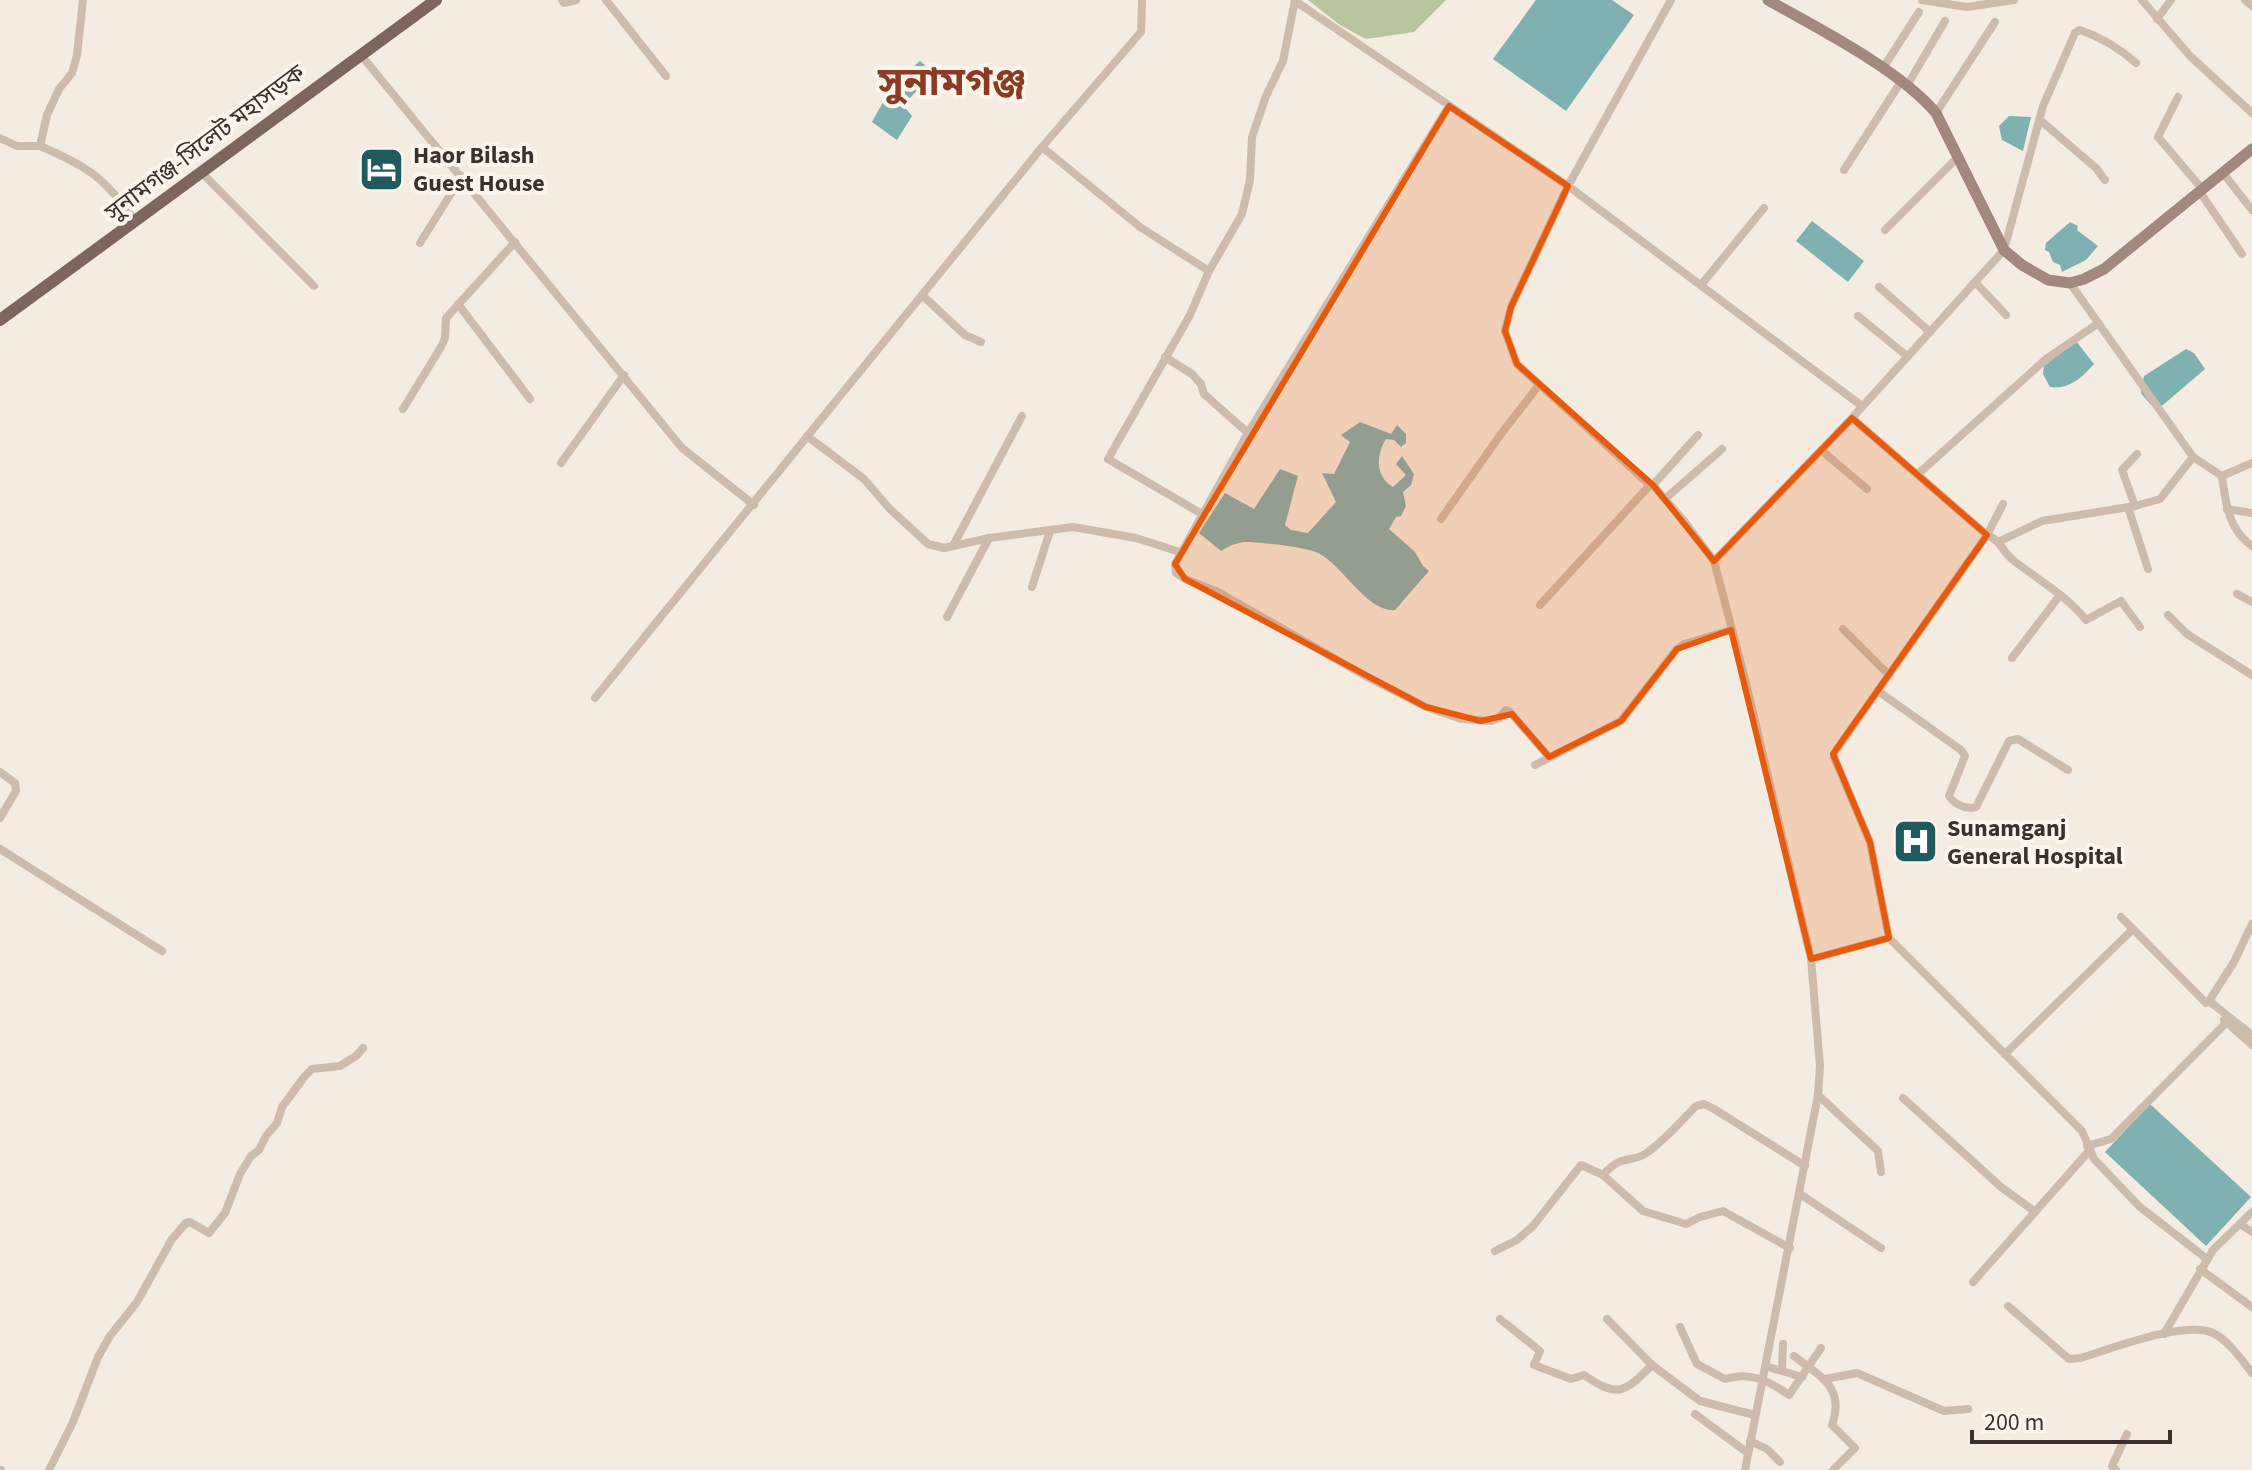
<svg xmlns="http://www.w3.org/2000/svg" width="2252" height="1470" font-family="'Source Sans 3','Noto Sans Bengali',sans-serif">
	<rect width="100%" height="100%" fill="#f4ebe1"/>
	<path fill="#b8c4a0" d="M1308,0h138l-32,32 -48,7 -26,-14z"/>
	<g fill="#7fb0b2">
		<path d="M1536,0h76l22,15 -68,96 -73,-52z"/>
		<path d="M920,61l14,12 -31,32 9,11 -15,24 -25,-18c13,-25 26,-43 48,-61z"/>
		<path d="M2009,116l22,1 -8,34 -21,-11 -3,-14z"/>
		<path d="M1812,221l52,40 -16,21 -52,-41z"/>
		<path d="M2070,222l8,4 -1,4 21,16 -12,14 -24,12 -2,-7 -7,-3 -4,-10 -4,-2 1,-7z"/>
		<path d="M2076,341l18,23c-12,14 -26,26 -44,23l-7,-13 1,-8z"/>
		<path d="M2186,349l8,4 11,16 -42,36h-12l-10,-12 3,-17z"/>
		<path d="M1360,422l31,12 6,-9 9,9v9l-5,4 -7,-7 -8,-1c-10,16 -11,38 7,48l13,-12 -10,-11 6,-8 12,18 -3,11 -8,7 3,14 -5,10 -5,1 -7,12 26,23 8,14 6,5 -34,39c-28,3 -53,-46 -77,-57 -12,-6 -59,-11 -74,-11 -8,1 -16,4 -23,9l-22,-18 26,-40 29,16 26,-40 18,7 -13,49 6,5 17,3 28,-31 -14,-29 12,1 16,-32 -9,-7z"/>
		<path d="M2150,1104l101,93 -45,49 -101,-94z"/>
	</g>
	<g fill="none" stroke-linecap="round" stroke-linejoin="round">
		<g stroke="#cdbbac" stroke-width="8">
			<path d="M83,0l-6,55 -5,18 -13,16 -12,26 -7,31c49,21 65,32 96,76"/>
			<path d="M562,0l2,3 12,-3"/>
			<path d="M606,0l60,76"/>
			<path d="M1671,0l-103,186 -57,121 -6,24 12,33 133,121h3l31,36 30,40 31,118 66,280 9,107 -2,29 -73,375"/>
			<path d="M1922,0l45,7 47,-7"/>
			<path d="M2142,0l48,56 62,57"/>
			<path d="M2245,0l7,6"/>
			<path d="M1295,1l273,185 294,220"/>
			<path d="M2157,19l14,-19"/>
			<path d="M361,55l321,393 72,57"/>
			<path d="M1883,68l36,-56"/>
			<path d="M1908,84l37,-63"/>
			<path d="M2178,97l-20,40 45,53"/>
			<path d="M1449,106l-201,327 -73,131 1,9 9,6 33,13 149,85 59,30 35,12 30,2 8,-3 7,-8 3,1 40,46"/>
			<path d="M1936,113l59,-91"/>
			<path d="M2040,120l56,48 9,12"/>
			<path d="M0,138l17,8h23"/>
			<path d="M1042,147l98,80 69,44"/>
			<path d="M1844,170l58,-90"/>
			<path d="M201,172l113,114"/>
			<path d="M2223,173l29,37"/>
			<path d="M2200,192l42,62"/>
			<path d="M1885,230l73,-73"/>
			<path d="M420,243l42,-67"/>
			<path d="M1975,282l31,33"/>
			<path d="M2070,283l123,174 29,19 30,-13"/>
			<path d="M1701,285l63,-77"/>
			<path d="M1879,287l51,45"/>
			<path d="M922,295l43,40 16,7"/>
			<path d="M458,304l72,95"/>
			<path d="M1858,316l49,40"/>
			<path d="M1165,357l27,17 9,10 3,10 44,39"/>
			<path d="M403,409l38,-62 4,-9 1,-20 69,-76"/>
			<path d="M1852,418l135,117c16,7 14,16 26,25 25,20 53,35 73,60l35,-19 19,26"/>
			<path d="M807,436l57,43 26,30 38,35 16,4 45,-10 84,-11 63,11 44,14"/>
			<path d="M1821,450l46,39"/>
			<path d="M561,463l63,-88"/>
			<path d="M1918,474l128,-115 51,-35"/>
			<path d="M2222,476c4,28 6,53 30,70"/>
			<path d="M1653,485l45,-50"/>
			<path d="M1666,498l56,-49"/>
			<path d="M2003,504l-16,31 -152,217 -1,5 36,85 19,96 193,193 12,28 46,48 67,52"/>
			<path d="M2135,506l-13,-36 15,-16"/>
			<path d="M2128,507l20,62"/>
			<path d="M2227,509l25,4"/>
			<path d="M1202,514l-94,-55 82,-144 19,-44 33,-57 8,-34 2,-43 14,-41 17,-35 12,-61"/>
			<path d="M1441,519l60,-85 38,-49"/>
			<path d="M2000,541l42,-20 93,-15 25,-7 33,-42"/>
			<path d="M953,546l69,-130"/>
			<path d="M1714,561l138,-143 152,-168 39,-144 32,-73 5,-3c21,7 39,18 56,33"/>
			<path d="M1032,587l18,-56"/>
			<path d="M2237,594l15,8"/>
			<path d="M1540,605l110,-120"/>
			<path d="M2168,615l19,19 65,41"/>
			<path d="M947,617l42,-79"/>
			<path d="M1843,629l46,46"/>
			<path d="M2012,658l48,-63"/>
			<path d="M1878,691l83,59 4,6 -16,40c5,8 17,14 27,11l33,-66 9,-2 50,31"/>
			<path d="M595,698l447,-551 99,-115 1,-32"/>
			<path d="M1535,765l86,-44 56,-72 7,-5 47,-14"/>
			<path d="M0,772l15,11 1,8 -16,27"/>
			<path d="M0,849l162,102"/>
			<path d="M2121,917l85,86 3,-2"/>
			<path d="M2252,924l-18,38 -25,39 43,34"/>
			<path d="M1811,959l78,-21"/>
			<path d="M2224,1020l28,25"/>
			<path d="M2005,1054l127,-124"/>
			<path d="M1818,1095l60,56 3,21"/>
			<path d="M1903,1098l98,89 33,24"/>
			<path d="M2087,1146l24,-7 116,-117"/>
			<path d="M1603,1175l40,36 43,13 14,-7 23,-6 67,37"/>
			<path d="M1800,1194l81,54"/>
			<path d="M2240,1224l12,8"/>
			<path d="M1495,1251l22,-11 16,-14 48,-61 22,10c20,-23 30,-11 45,-23 18,-13 33,-31 48,-46l8,-2 10,5 91,57"/>
			<path d="M2200,1269l52,38"/>
			<path d="M1973,1282l116,-131"/>
			<path d="M2008,1306l61,53 12,-1c29,-9 104,-38 132,-25 15,7 29,27 39,40"/>
			<path d="M1500,1319l40,32 -6,14 37,14 13,-4c35,24 41,17 68,-10"/>
			<path d="M1607,1319l45,46 48,36 55,14"/>
			<path d="M1680,1327l17,37 28,15c25,-8 44,2 64,16l32,-47"/>
			<path d="M2164,1334l49,-84 39,-38"/>
			<path d="M1794,1356c27,21 51,31 38,69l23,23 -22,22"/>
			<path d="M1765,1366l37,11"/>
			<path d="M1782,1369l1,-25"/>
			<path d="M1825,1379l32,-6 87,38 24,-2"/>
			<path d="M1695,1414l53,39"/>
			<path d="M1750,1441l17,8 13,13"/>
			<path d="M0,1470h1"/>
			<path d="M49,1470l24,-48 25,-65 12,-21 27,-34 35,-63 14,-16 4,-1 19,11 16,-20 15,-39 11,-18 8,-6 7,-14 11,-13 5,-16 23,-31 7,-7 28,-3 16,-10 7,-8"/>
			<path d="M2116,1470l-4,-4 15,-32"/>
		</g>
		<path stroke="#a18a7d" stroke-width="11" d="M1768,0c51,29 131,69 168,113l68,137 18,15 26,15 22,3 14,-4 20,-10 148,-120"/>
		<path stroke="#7d675c" stroke-width="12" d="M0,320l436,-320"/>
	</g>
	<path fill="#e8590c" fill-opacity="0.2" stroke="#e8590c" stroke-width="6" stroke-linejoin="round" d="M1449,106l119,80 -57,121 -6,24 12,33 136,121 61,76 138,-143 135,117 -154,219 37,88 19,96 -78,21 -80,-329 -54,19 -56,72 -72,36 -37,-43 -31,7 -55,-14 -241,-128 -10,-15z"/>
	<defs>
		<symbol id="hotel-square" viewBox="-11 -11 22 22"><rect x="-9" y="-9" width="18" height="18" rx="4" fill="#1f5a5e" stroke="#fbf5ee"/><path d="M-6-4.5h1.5V1H6V5H4.5V3h-9V5H-6ZM-4 0a1.8 1.8 0 1 1 3.6 0ZM.5 0V-2.5h3Q6-2.5 6 0Z" fill="#fff"/></symbol>
		<symbol id="hospital-square" viewBox="-11 -11 22 22"><rect x="-9" y="-9" width="18" height="18" rx="4" fill="#1f5a5e" stroke="#fbf5ee"/><path d="M-5-5h3v3.5h4V-5h3V5h-3V1.5h-4V5h-3Z" fill="#fff"/></symbol>
	</defs>
	<g fill-rule="evenodd">
		<use href="#hotel-square" x="356" y="144" width="51" height="51"/>
		<use href="#hospital-square" x="1890" y="816" width="51" height="51"/>
	</g>
	<g text-anchor="middle" dominant-baseline="central" stroke-width="8" stroke-linejoin="round" paint-order="stroke">
		<g font-size="24" fill="#3b302b" stroke="#fbf5ee">
			<text transform="translate(205 143) rotate(-37)">সুনামগঞ্জ-সিলেট মহাসড়ক</text>
		</g>
		<g font-size="24" font-weight="bold" fill="#3b302b" stroke="#fbf5ee" text-anchor="start">
			<text x="413" y="155">Haor Bilash<tspan x="413" dy="28">Guest House</tspan></text>
			<text x="1947" y="828">Sunamganj<tspan x="1947" dy="28">General Hospital</tspan></text>
		</g>
		<g font-size="40" font-weight="bold" fill="#8c3b22" stroke="#fbf5ee">
			<text x="952" y="82">সুনামগঞ্জ</text>
		</g>
	</g>
	<path d="M1972 1430v12h198v-12" fill="none" stroke="#3b302b" stroke-width="4"/>
	<text x="1984" y="1430" font-size="24" fill="#3b302b" stroke="#fbf5ee" stroke-width="6" paint-order="stroke">200 m</text>
</svg>
